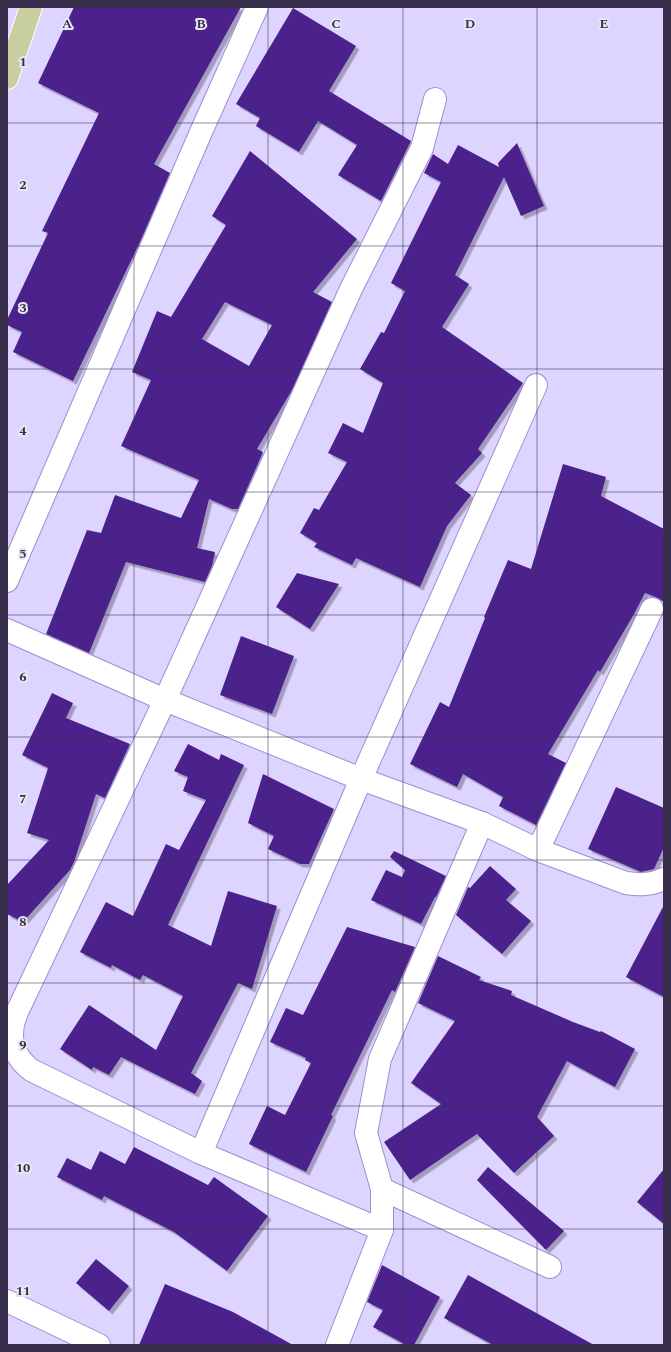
<svg xmlns="http://www.w3.org/2000/svg" width="671" height="1352" font-family="Spectral,serif">
	<defs>
		<filter id="shadow"><feDropShadow dx="3.5" dy="3.5" stdDeviation="0" flood-color="#0004"/></filter>
	</defs>
	<rect width="100%" height="100%" fill="#ddd4ff"/>
	<g fill="#4c228c" fill-rule="evenodd" filter="url(#shadow)">
		<path d="M74,7h167l-87,157 16,9 -30,69 -67,139 -60,-29 9,-20 -15,-7v-5l41,-87 -6,-2 57,-118 -61,-30z"/>
		<path d="M293,8l63,38 -27,45 82,50 -30,60 -43,-26 19,-30 -39,-24 -19,31 -43,-26 4,-8 -24,-14z"/>
		<path d="M517,143l27,63 -23,10 -17,-39 -49,98 14,9 -27,43 81,56 -45,66 4,4 -27,30 16,12 -24,31 -27,61 -64,-29 -4,7 -38,-18 3,-4 -17,-10 14,-25 5,2 28,-48 -19,-9 15,-30 20,10 20,-50 -23,-14 21,-37 3,1 21,-42 -14,-8 50,-101 -17,-9 9,-19 15,10 10,-19 41,22 -1,-4z"/>
		<path d="M250,151l107,88 -44,53 19,10 -40,88 -35,59 6,3 -25,57h-6l-23,-10 -12,49 18,4 -3,14 -7,16 -79,-20 -37,91 -43,-19 41,-104 14,3 14,-38 66,23 18,-38 -78,-34 30,-66 -19,-8 25,-61 14,6 55,-92 -14,-9zM225,302l47,23 -23,41 -47,-27z"/>
		<path d="M563,464l43,13 -5,19 63,33v73l-6,-4 -13,-5 -11,21 -34,58 -2,-2 -50,84 18,9 -30,62 -37,-19 4,-9 -40,-23 -6,13 -47,-23 30,-62 9,5 36,-89 -1,-1 24,-57 23,9z"/>
		<path d="M297,573l42,11 -29,45 -34,-22z"/>
		<path d="M241,636l53,20 -22,58 -52,-19z"/>
		<path d="M52,693l21,10 -7,15 64,26 -25,54 -9,-4 -22,68 -4,8 -47,52 -16,-8v-29l42,-45 -22,-7 21,-65 -26,-13z"/>
		<path d="M188,744l31,16 2,-6 23,11 -76,160 43,21 17,-55 49,15 -25,83 -14,-6 -47,90 11,8 -7,13 -74,-37 -12,18 -16,-8 -1,3 -32,-21 29,-44 67,45 27,-54 -40,-21 -3,5 -28,-15 -1,3 -31,-16 26,-50 27,14 33,-72 13,6 27,-50 -23,-9 5,-14 -14,-6z"/>
		<path d="M263,774l71,35 -25,55h-9l-32,-15 6,-13 -26,-13z"/>
		<path d="M616,787l48,21v39l-10,22 -13,3 -53,-23z"/>
		<path d="M394,851l52,25 -10,21h-1l-14,27 -50,-24 15,-30 16,7 3,-7 -15,-13z"/>
		<path d="M490,866l26,23 -10,11 25,21 -29,33 -46,-39 12,-28 2,1z"/>
		<path d="M664,905v92l-38,-20z"/>
		<path d="M347,927l68,20 -20,45 -3,-2 -61,125 2,1 -27,56 -57,-28 18,-38 18,9 26,-52 -6,-3 1,-2 -36,-16 16,-34 17,7z"/>
		<path d="M438,956l43,21 -2,3 33,11 -1,4 62,27 27,10 1,-1 34,18 -20,38 -48,-26 -30,56 17,19 -40,37 -37,-39 -67,46 -26,-38 57,-38 -30,-21 44,-62 -37,-18z"/>
		<path d="M134,1147l74,38 6,-8 54,39 -41,55 -53,-39 -70,-36 -2,4 -45,-23 10,-19 24,12 9,-19 25,13z"/>
		<path d="M488,1167l76,64 -18,19 -69,-70z"/>
		<path d="M664,1169v55l-27,-22z"/>
		<path d="M96,1259l33,27 -20,25 -33,-28z"/>
		<path d="M382,1265l58,32 -26,48h-8l-33,-18 10,-17 -16,-8z"/>
		<path d="M468,1275l126,70h-101l-49,-27z"/>
		<path d="M165,1284l68,28 60,33h-154z"/>
	</g>
	<g fill="none" stroke-linecap="round" stroke-linejoin="round">
		<defs>
			<g id="street">
				<path d="M7,581l194,-449 56,-125"/>
				<path d="M7,630l158,70 196,79 121,44 56,27 88,33c14,2 25,2 38,-4"/>
				<path d="M538,850l114,-241"/>
				<path d="M201,1153l160,-374 175,-394"/>
				<path d="M382,1189l168,78"/>
				<path d="M382,1230l-181,-77 -170,-83c-20,-16 -24,-36 -13,-60l147,-310 186,-411 71,-141 13,-49"/>
				<path d="M7,1301l92,44"/>
				<path d="M337,1345l45,-115v-41l-16,-56 14,-74 102,-236"/>
			</g>
			<path id="primary" d="M7,78l24,-71"/>
		</defs>
		<use href="#street" stroke="#9f8ed1" stroke-width="24"/>
		<use href="#primary" stroke="#fff" stroke-width="24"/>
		<use href="#street" stroke="#fff" stroke-width="22"/>
		<use href="#primary" stroke="#c8cea0" stroke-width="22"/>
	</g>
	<path fill="none" stroke="#362e4a" stroke-width="1" stroke-opacity="0.55" d="M134,7v1338M268,7v1338M403,7v1338M537,7v1338M7,123h657M7,246h657M7,369h657M7,492h657M7,615h657M7,737h657M7,860h657M7,983h657M7,1106h657M7,1229h657"/>
	<g font-size="13" text-anchor="middle" font-weight="bold" fill="#362e4a" stroke="#e9e6f4" stroke-width="4" stroke-linejoin="round" paint-order="stroke">
		<text x="67" y="28">A</text>
		<text x="201" y="28">B</text>
		<text x="336" y="28">C</text>
		<text x="470" y="28">D</text>
		<text x="604" y="28">E</text>
		<text x="23" y="66">1</text>
		<text x="23" y="189">2</text>
		<text x="23" y="312">3</text>
		<text x="23" y="435">4</text>
		<text x="23" y="558">5</text>
		<text x="23" y="681">6</text>
		<text x="23" y="803">7</text>
		<text x="23" y="926">8</text>
		<text x="23" y="1049">9</text>
		<text x="23" y="1172">10</text>
		<text x="23" y="1295">11</text>
	</g>
	<rect width="671" height="1352" fill="none" stroke="#362e4a" stroke-width="16"/>
</svg>
